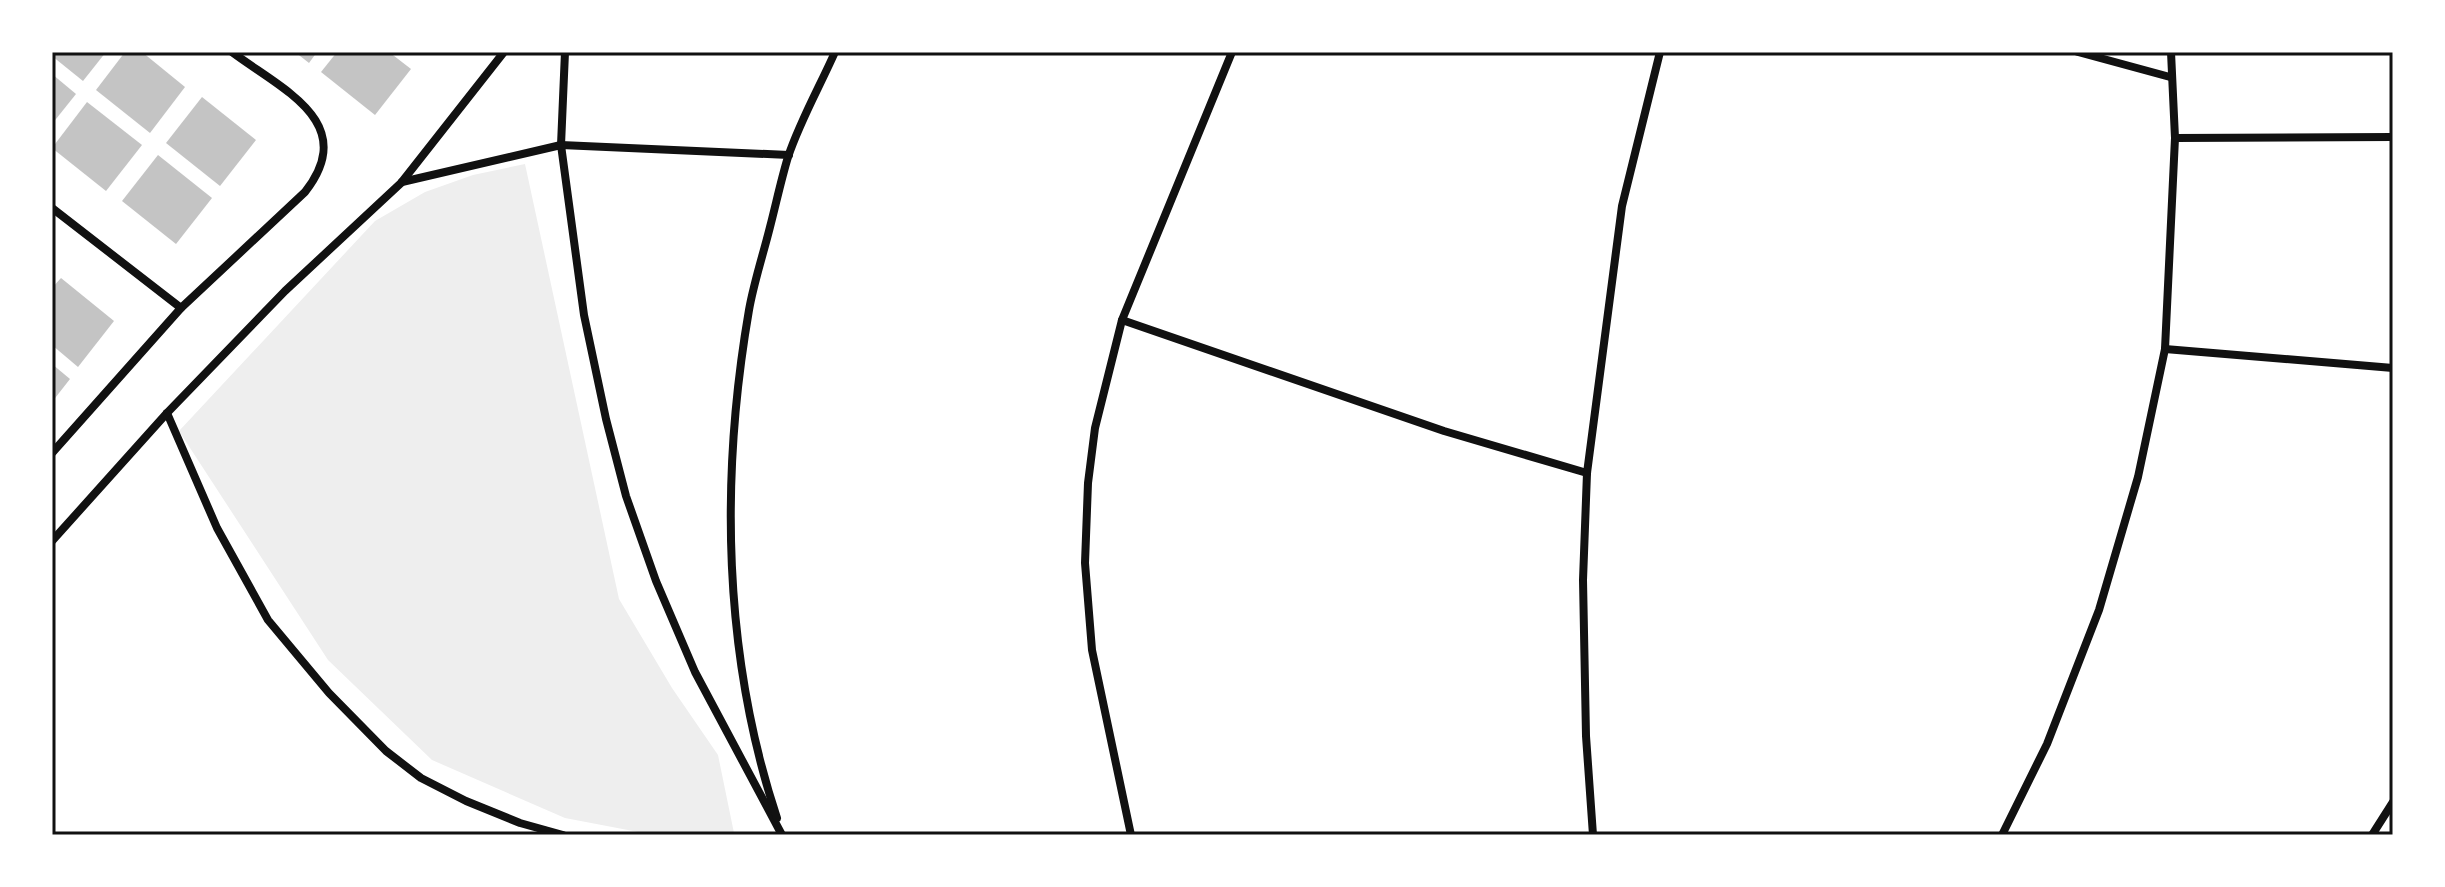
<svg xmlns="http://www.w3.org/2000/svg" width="2445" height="887" font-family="'Alegreya Sans',sans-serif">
	<rect width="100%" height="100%" fill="#fff"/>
	<path fill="#eee" d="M525,164l94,435 53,89 46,67 16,78 -11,2h-69l-89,-17 -133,-58 -104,-100 -149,-229 196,-210 50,-29 48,-17z"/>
	<g fill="#c4c4c4">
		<path d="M52,52h54l-23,29 -31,-25z"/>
		<path d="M125,52h17l43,35 -35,46 -54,-43z"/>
		<path d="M295,52h22l-8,11z"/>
		<path d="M337,52h52l22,17 -36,46 -54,-43z"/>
		<path d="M52,74l24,20 -24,30z"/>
		<path d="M202,97l54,43 -36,46 -54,-43z"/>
		<path d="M87,102l55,43 -36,46 -54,-43z"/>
		<path d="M158,155l54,43 -36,46 -54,-43z"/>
		<path d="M61,278l53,43 -36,46 -26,-22v-57z"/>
		<path d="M52,364l18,15 -18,23z"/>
	</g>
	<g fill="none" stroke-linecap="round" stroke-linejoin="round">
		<g stroke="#111" stroke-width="8">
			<path d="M565,52l-4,93 23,170 22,104 20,77 30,85 39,91 87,163"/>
			<path d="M2078,52l92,25"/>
			<path d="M2175,138l218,-1"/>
			<path d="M402,182l159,-37 228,10"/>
			<path d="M52,208l129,100"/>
			<path d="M1122,320l322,111 143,42"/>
			<path d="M2165,349l228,19"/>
			<path d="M167,413l50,115 51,92 61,73 57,58 35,27 45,23 54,22 43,12"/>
			<path d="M52,453l129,-145 124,-116c55,-70 -24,-103 -73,-140"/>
			<path d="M52,541l115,-128 118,-122 116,-108 103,-131"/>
			<path d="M777,818c-54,-163 -57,-340 -28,-508 5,-28 14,-55 21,-83 6,-23 11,-47 18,-70 12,-36 32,-71 47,-105"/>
			<path d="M1131,835l-39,-185 -7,-87 3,-80 7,-55 27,-108 110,-268"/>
			<path d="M1593,835l-7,-99 -3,-156 4,-107 35,-267 38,-154"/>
			<path d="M2002,835l45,-91 52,-134 39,-133 27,-128 10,-211 -4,-86"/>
			<path d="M2372,835l21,-33"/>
		</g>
	</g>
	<rect width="2445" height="887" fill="none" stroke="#ffffff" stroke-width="108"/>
	<rect x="54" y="54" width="2337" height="779" fill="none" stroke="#111" stroke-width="3"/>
</svg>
